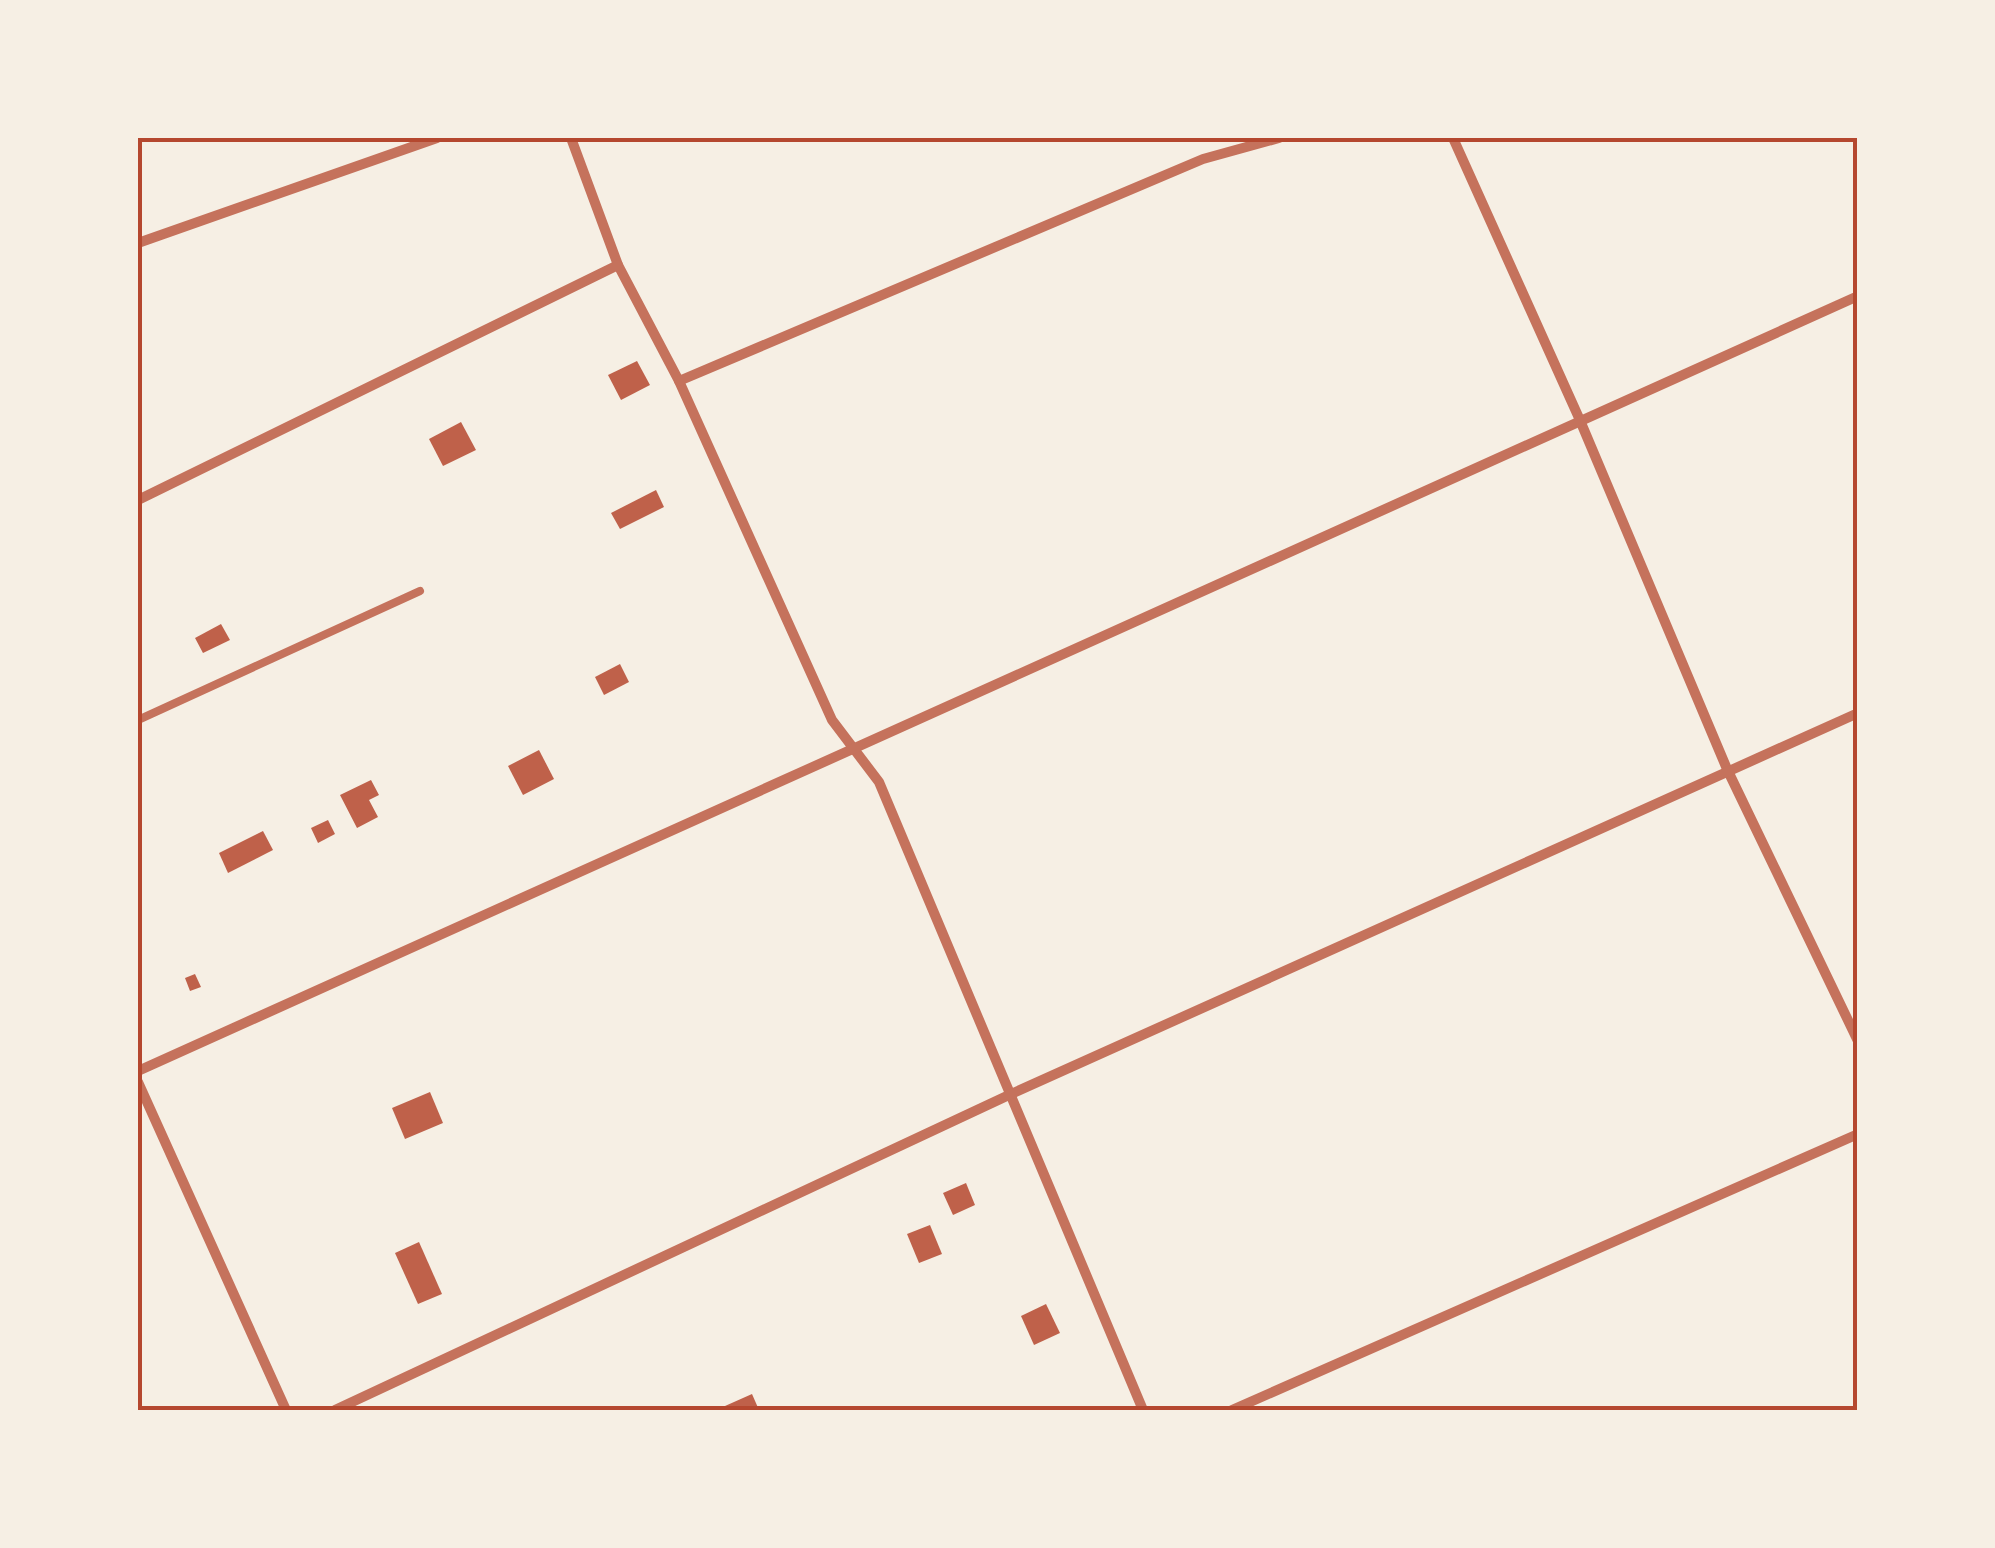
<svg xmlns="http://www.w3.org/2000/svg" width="1995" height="1548" font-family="Montserrat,sans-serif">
	<rect width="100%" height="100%" fill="#f6efe4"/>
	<g fill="#bf614a">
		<path d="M637,361l13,24 -29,15 -13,-25z"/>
		<path d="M461,422l15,28 -33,16 -14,-27z"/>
		<path d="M656,490l8,17 -44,22 -9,-16z"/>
		<path d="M221,624l9,16 -27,13 -8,-15z"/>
		<path d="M620,664l9,18 -25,13 -9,-18z"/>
		<path d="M539,750l15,29 -31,16 -15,-29z"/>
		<path d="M371,780l8,15 -10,5 9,17 -21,11 -17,-33z"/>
		<path d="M328,820l7,14 -17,9 -7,-15z"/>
		<path d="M263,831l10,19 -45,23 -9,-20z"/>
		<path d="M195,974l6,13 -11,4 -5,-13z"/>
		<path d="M430,1092l13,31 -38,16 -13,-31z"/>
		<path d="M966,1183l9,22 -22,10 -10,-22z"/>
		<path d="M930,1225l12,29 -23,9 -12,-29z"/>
		<path d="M419,1242l23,52 -24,10 -23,-51z"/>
		<path d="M1046,1304l14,29 -26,12 -13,-29z"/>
		<path d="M752,1394l7,16h-32l-2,-4z"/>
	</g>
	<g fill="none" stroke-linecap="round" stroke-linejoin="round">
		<path stroke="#c5725c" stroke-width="8" d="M138,720l282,-129"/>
		<g stroke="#c5725c" stroke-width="10">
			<path d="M571,138l47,127 61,116 153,339 47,62 264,628"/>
			<path d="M1453,138l126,280 148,351 131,272"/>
			<path d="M138,243l299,-105"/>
			<path d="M679,381l524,-222 76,-21"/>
			<path d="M138,500l480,-235"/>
			<path d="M138,1071l1720,-775"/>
			<path d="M138,1082l148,328"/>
			<path d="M335,1410l674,-315 849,-382"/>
			<path d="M1232,1410l626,-276"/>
		</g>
	</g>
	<rect width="1995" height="1548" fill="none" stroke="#f6efe4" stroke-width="280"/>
	<rect x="140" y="140" width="1715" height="1268" fill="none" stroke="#b5482f" stroke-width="4"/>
</svg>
